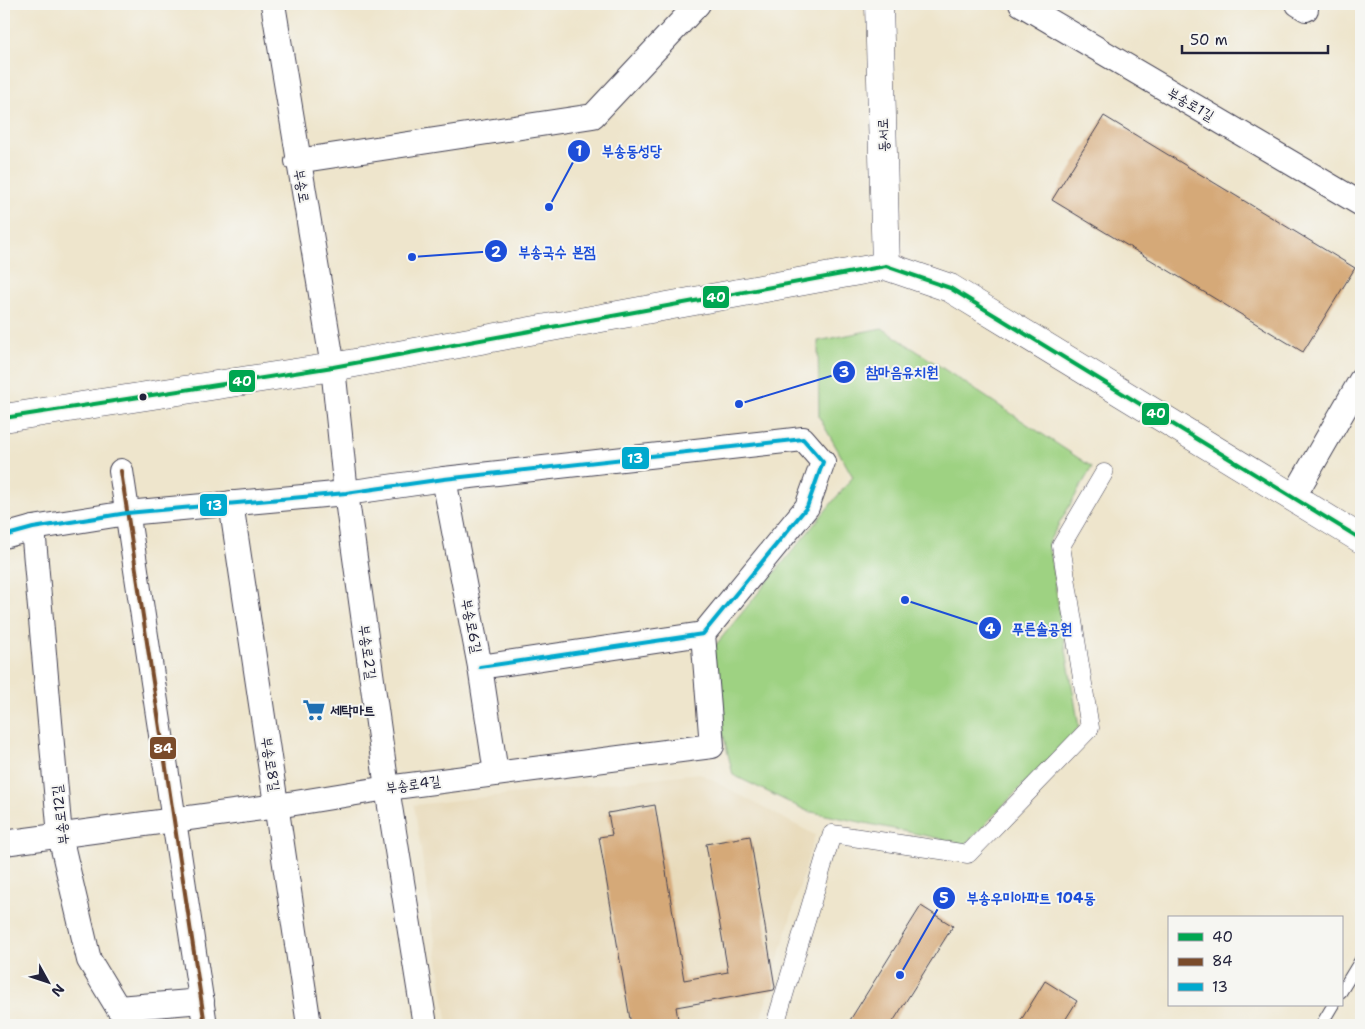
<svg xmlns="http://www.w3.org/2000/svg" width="1365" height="1029" font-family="'Shantell Sans','Poor Story',sans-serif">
	<rect width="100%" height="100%" fill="#f6f6f2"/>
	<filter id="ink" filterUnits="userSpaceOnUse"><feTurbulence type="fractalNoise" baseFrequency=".02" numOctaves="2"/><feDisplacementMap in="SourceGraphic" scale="10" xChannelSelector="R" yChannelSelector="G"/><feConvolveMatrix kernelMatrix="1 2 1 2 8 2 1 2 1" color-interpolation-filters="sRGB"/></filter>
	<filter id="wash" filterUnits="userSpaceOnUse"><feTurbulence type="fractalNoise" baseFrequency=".0096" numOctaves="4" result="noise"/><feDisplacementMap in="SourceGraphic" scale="20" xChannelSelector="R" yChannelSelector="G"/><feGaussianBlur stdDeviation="1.12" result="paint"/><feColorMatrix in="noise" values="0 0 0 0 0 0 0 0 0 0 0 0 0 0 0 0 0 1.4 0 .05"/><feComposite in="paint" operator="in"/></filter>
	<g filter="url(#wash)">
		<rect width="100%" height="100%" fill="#eee5cc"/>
		<path fill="#e8daba" d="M699,773l116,62 -56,190h-311l-34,-220z"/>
		<path fill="#9ed282" stroke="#607a5e" d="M882,328l210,139 -44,76 31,184 -113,117 -159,-33 -74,-36 -28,-117 148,-181 -34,-60 -1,-76z"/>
		<g id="blocks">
			<g fill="#d5a978">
				<path d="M1104,116l251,152 -52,84 -251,-152z"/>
				<path d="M655,805l29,175 44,-8 -22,-128 44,-8 25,151 -1,3 -98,17 3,18h-48l-32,-188 13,-2 -4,-22z"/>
				<path d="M921,906l32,20 -62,99h-44z"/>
				<path d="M1045,981l32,20 -15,24h-44z"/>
			</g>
		</g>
	</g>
	<g filter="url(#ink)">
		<use href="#blocks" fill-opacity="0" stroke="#413f51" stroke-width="1"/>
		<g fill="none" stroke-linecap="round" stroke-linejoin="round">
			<defs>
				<g id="service">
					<path d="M1341,992l20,-33"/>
					<path d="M1321,1025l12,-20"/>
				</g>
				<path id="pedestrian" d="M775,1025l57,-191 136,20 122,-126 -29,-182 43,-73"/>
				<g id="minor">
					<path d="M273,4l60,363 13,126 41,295 38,237"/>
					<path d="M1021,4l340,200"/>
					<path d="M1298,4l8,5"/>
					<path d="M297,161l296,-45 105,-112"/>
					<path d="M121,471l84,554"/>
					<path d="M444,479l36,188 16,106"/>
					<path d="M1293,498l68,-118"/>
					<path d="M231,503l78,522"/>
					<path d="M33,528l27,308 29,124 29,48 84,-7"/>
					<path d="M4,536l29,-8 94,-15 219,-20 98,-14 359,-40 20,23 -16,45 -104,127 -223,33"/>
					<path d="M4,843l273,-37 110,-18 325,-42 -9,-112"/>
				</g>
				<g id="tertiary">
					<path d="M879,4l7,262"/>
					<path d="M4,418l329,-51 553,-101 64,22 411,251"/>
				</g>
			</defs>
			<use href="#service" stroke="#413f51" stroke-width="13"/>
			<use href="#pedestrian" stroke="#413f51" stroke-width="19"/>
			<use href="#minor" stroke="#413f51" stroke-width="26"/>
			<use href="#tertiary" stroke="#413f51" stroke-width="29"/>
			<use href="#service" stroke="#fff" stroke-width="11"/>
			<use href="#pedestrian" stroke="#fff" stroke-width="18"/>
			<use href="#minor" stroke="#fff" stroke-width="24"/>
			<use href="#tertiary" stroke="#fff" stroke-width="28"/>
			<defs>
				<path id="bus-1" d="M4,418l329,-51 553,-101 64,22 411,251"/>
				<path id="bus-2" d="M121,471l84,554"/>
				<path id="bus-3" d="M4,536l29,-8 94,-15 219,-20 98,-14 359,-40 20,23 -16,45 -104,127 -223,33"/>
			</defs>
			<use href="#bus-1" stroke="#f6f6f2" stroke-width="8"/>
			<use href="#bus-2" stroke="#f6f6f2" stroke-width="8"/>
			<use href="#bus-3" stroke="#f6f6f2" stroke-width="8"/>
			<use href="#bus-1" stroke="#00a651" stroke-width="4"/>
			<use href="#bus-2" stroke="#7a4b2a" stroke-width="4"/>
			<use href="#bus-3" stroke="#00a9ce" stroke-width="4"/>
		</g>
	</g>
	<defs>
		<symbol id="supermarket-bare" viewBox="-9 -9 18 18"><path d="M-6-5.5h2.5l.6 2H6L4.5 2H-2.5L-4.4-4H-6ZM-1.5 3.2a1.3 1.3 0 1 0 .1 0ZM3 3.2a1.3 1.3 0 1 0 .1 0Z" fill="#1f6fb2" stroke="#f6f6f2" stroke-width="2.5" paint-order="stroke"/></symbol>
	</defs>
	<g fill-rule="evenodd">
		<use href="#supermarket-bare" x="298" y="694" width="32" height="32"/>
	</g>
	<circle fill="#22223b" stroke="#f6f6f2" stroke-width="2" cx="143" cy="397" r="4.5"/>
	<g text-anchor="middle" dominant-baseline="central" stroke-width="4" stroke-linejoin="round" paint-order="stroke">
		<g font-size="14" fill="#22223b" stroke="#f6f6f2">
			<text transform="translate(1191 104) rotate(30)">부송로1길</text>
			<text transform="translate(883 135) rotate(-92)">동서로</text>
			<text transform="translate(302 186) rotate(80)">부송로</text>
			<text transform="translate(472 626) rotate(79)">부송로6길</text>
			<text transform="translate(368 652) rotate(82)">부송로2길</text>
			<text transform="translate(271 764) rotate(81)">부송로8길</text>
			<text transform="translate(413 784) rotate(-8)">부송로4길</text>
			<text transform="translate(60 815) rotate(-97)">부송로12길</text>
		</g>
		<g font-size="14" font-weight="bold" fill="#22223b" stroke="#f6f6f2" text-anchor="start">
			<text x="330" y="710">세탁마트</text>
		</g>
	</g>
	<path fill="none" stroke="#1d4ed8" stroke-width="2" d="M549 207L579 151M412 257L496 251M739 404L844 372M905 600L990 628M900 975L944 898"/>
	<g fill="#1d4ed8" stroke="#f6f6f2" stroke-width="2">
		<circle cx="549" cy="207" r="5"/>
		<circle cx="412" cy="257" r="5"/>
		<circle cx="739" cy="404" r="5"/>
		<circle cx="905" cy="600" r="5"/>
		<circle cx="900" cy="975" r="5"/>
		<circle cx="579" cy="151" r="12"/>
		<circle cx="496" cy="251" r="12"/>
		<circle cx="844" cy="372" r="12"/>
		<circle cx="990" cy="628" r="12"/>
		<circle cx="944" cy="898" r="12"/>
	</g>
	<g font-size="15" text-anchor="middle" font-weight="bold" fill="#fff">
		<text x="579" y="156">1</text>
		<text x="496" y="257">2</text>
		<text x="844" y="377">3</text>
		<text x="990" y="634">4</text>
		<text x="944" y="903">5</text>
	</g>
	<g font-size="15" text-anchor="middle" font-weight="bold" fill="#1d4ed8" stroke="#f6f6f2" stroke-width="4" stroke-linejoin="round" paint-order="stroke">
		<text x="632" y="156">부송동성당</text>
		<text x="557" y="257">부송국수 본점</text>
		<text x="902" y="377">참마음유치원</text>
		<text x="1042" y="634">푸른솔공원</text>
		<text x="1031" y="903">부송우미아파트 104동</text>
	</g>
	<g stroke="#f6f6f2" stroke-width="2">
		<rect x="702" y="285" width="28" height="24" rx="5" fill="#00a651"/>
		<rect x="228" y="369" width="28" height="24" rx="5" fill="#00a651"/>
		<rect x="1141" y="402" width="29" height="24" rx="5" fill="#00a651"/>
		<rect x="621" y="446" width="29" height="24" rx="5" fill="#00a9ce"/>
		<rect x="199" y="493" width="29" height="24" rx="5" fill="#00a9ce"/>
		<rect x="149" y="736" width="28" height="24" rx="5" fill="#7a4b2a"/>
	</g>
	<g font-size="14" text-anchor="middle" font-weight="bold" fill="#fff">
		<text x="716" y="302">40</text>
		<text x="242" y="386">40</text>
		<text x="1156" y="418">40</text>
		<text x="635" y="463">13</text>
		<text x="214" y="510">13</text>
		<text x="163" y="753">84</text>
	</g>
	<rect width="1365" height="1029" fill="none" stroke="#f6f6f2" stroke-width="20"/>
	<rect x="1168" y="916" width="175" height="90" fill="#f6f6f2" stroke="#a1a1a9"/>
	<rect x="1178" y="933" width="25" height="8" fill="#00a651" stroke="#a1a1a9"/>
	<text x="1212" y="942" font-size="15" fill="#22223b">40</text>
	<rect x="1178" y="958" width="25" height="8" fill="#7a4b2a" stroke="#a1a1a9"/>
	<text x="1212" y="966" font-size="15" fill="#22223b">84</text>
	<rect x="1178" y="983" width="25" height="8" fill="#00a9ce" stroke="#a1a1a9"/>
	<text x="1212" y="992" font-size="15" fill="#22223b">13</text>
	<g transform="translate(48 982) rotate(130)" stroke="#f6f6f2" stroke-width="4" paint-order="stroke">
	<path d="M0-4L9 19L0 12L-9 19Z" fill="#22223b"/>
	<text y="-8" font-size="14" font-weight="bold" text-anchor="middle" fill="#22223b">N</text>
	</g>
	<path d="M1182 45v8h146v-8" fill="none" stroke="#22223b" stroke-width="2.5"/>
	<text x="1190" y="45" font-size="15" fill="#22223b" stroke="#f6f6f2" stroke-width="4" paint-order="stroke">50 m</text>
</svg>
